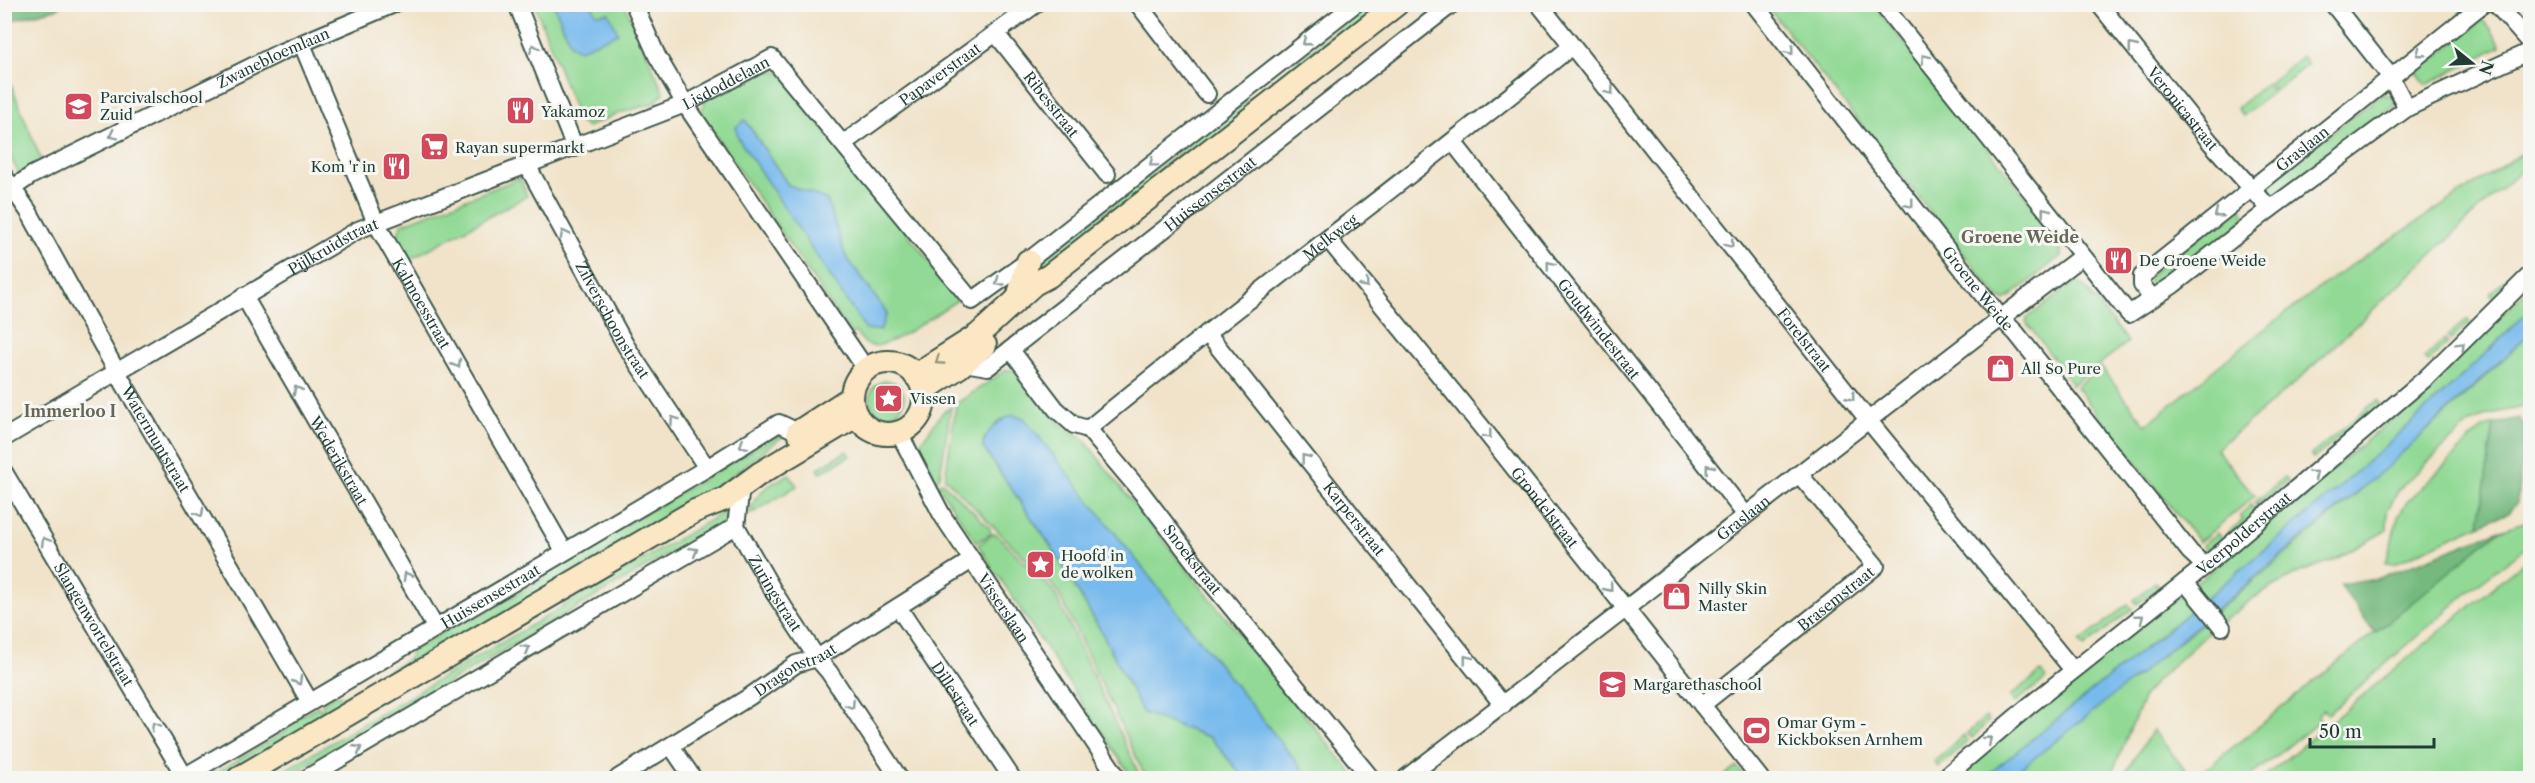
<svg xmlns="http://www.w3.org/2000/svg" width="2535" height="783" font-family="'Libre Caslon Text',serif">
	<rect width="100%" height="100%" fill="#f6f6f2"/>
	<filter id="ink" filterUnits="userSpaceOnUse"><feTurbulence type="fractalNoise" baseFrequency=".0167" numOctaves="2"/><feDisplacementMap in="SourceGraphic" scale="12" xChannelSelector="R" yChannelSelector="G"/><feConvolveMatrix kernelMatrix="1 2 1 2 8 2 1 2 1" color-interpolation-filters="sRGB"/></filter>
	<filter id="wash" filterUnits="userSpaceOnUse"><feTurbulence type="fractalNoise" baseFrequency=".008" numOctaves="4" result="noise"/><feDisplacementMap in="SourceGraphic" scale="24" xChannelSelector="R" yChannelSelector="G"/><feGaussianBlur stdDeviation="1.35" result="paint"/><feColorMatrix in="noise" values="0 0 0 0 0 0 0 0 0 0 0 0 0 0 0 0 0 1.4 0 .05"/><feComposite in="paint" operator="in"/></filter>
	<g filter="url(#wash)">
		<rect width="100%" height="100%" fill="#f1e3c9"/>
		<g fill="#91d994" stroke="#588b64" stroke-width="1.5" fill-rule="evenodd">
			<path d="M535,5h19l17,40 24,-31 -3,-9h33l39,88 -10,10 -37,11 -30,13 -8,-5z"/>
			<path d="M1368,5h18l-356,276 1,-13z"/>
			<path d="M1766,5h108l187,236v15l-50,40 -6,4 -6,-2z"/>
			<path d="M2482,20l9,9 10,17 -75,39 -9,-13z"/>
			<path d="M4,51l6,31 33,83 -22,13 -16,-32z"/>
			<path d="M2302,56l6,8 -32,26 -7,-7z"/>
			<path d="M772,71l10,2 177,226c-16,10 -74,54 -91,46 -5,-2 -9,-9 -13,-13l-4,3 -150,-221 5,-16 53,-25zM745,120l43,65 39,15 18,55 42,58 -7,17 -14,-1 -128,-191z"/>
			<path d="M2266,83l7,9 -30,24 -6,-8z"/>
			<path d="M2382,94l11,2 2,7 -3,5 -114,86 -12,-1 -4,-7z"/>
			<path d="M2530,148v11l-15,17 -218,205 -81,68 39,47 -56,46 -123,-155 25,-20 45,58 108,-88 81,-61z"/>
			<path d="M520,178l7,18 -120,65c-9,-14 -14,-21 -5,-37z"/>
			<path d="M2237,207l5,1 3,9 -4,6 -87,68 -7,-14z"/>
			<path d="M2509,276l4,5 -19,17 -4,-4z"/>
			<path d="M2076,282l7,3 45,57 -57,44v-4l-45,-60 2,-5z"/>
			<path d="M2530,287v23c-169,170 -360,317 -546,468h-33l313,-250 166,-142z"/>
			<path d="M2467,319l3,4 -19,17 -3,-4z"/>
			<path d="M2530,333v64l-3,9 -41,9 -18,10 -68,63 -13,23v19l-51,29 -38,14 -43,24 -52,40 -47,44 -12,15 -34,82h-101c178,-142 359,-284 521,-445z"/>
			<path d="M2445,339l3,4 -20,19 -4,-4z"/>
			<path d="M1017,369c18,23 37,59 65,68l51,66 223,275h-47l-307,-359 -18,20 -1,8 71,104 46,78 43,84 68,25 33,40h-98l-89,-188 -112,-112 11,-74 50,-34z"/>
			<circle cx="887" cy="398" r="17"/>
			<path d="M2377,400l3,4 -67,55 -2,-4z"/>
			<path d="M951,407l-11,69 -4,5 -16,-38 23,-31z"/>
			<path d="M2494,424l-15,101 -86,39 -7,-1 12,-46 9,-15 76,-74z"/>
			<path d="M783,432l3,2 -74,57 -486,287h-31l14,-8 9,2 68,-41 2,-8 30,-17 2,4 4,-2 -2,-5 13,-8 9,2 66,-39 1,-7 56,-33 7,1 70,-41 2,-7z"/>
			<path d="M847,451l3,5 -30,17 -2,-5z"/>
			<path d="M789,474l8,12 -46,28 -1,-1c4,-21 21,-29 39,-39z"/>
			<path d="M2285,477l3,4 -31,25 -3,-3z"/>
			<path d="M942,482l48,46 1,6 -15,8 -36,-53 -2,-5z"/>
			<path d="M2251,505l7,9 -29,24 -3,-4 17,-14 -3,-5z"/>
			<path d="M734,506l-1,13 -9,7 -6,-1 -433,253h-14z"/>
			<path d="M2530,520v24l-61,47 -141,123 -5,-4 -5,4 2,7 -72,57h-53l305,-248z"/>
			<path d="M2217,533l7,8 -11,10 -6,1 -5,-7z"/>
			<path d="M993,534h3l58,58 87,186h-9l-32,-49 -8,-2 1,-7 -95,-145 -8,-3 1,-7 -13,-20z"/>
			<path d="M2530,557v221h-267z"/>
			<path d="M2155,582l4,5 -22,17 -3,-4z"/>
			<path d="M2128,604l4,5 -48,38 -4,-5z"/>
			<path d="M2041,672l5,7 -31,23 -5,-6z"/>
			<path d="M1986,717l3,4 -17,17 -5,-5z"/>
			<path d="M2153,730l39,48h-71z"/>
			<path d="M1964,735l4,6 -29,26 -5,-5z"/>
			<path d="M1737,767l9,11h-26z"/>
		</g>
		<g fill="#74b97e" stroke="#4a7b59" stroke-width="1.5">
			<path d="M5,4h57v1l-6,4 -51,13z"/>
			<path d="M2519,418l6,12 -8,73 -9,10 -29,12 15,-101z"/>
			<path d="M2500,530l-125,103 -35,-48 36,-6z"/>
		</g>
		<g fill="#77baed" stroke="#4b7c90" stroke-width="1.5">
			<path d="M554,5h38l4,9 13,-1 9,20 -39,17 -8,-5z"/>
			<path d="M745,120l43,65 39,15 18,55 42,58 -7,17h-14l-128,-192 -2,-11z"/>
			<path d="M2530,310v23l-139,131 -267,223 -115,91h-25c186,-151 377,-298 546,-468z"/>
			<path d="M1013,415l11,3 285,360h-65l-33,-40 -68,-25 -43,-84 -46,-78 -71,-104c2,-16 16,-27 30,-32z"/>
		</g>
	</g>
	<g filter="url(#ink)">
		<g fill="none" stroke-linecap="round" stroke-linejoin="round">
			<defs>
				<g id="street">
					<path d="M517,4l58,144"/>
					<path d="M634,4l23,52 28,48 181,265"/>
					<path d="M1138,4l69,90"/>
					<path id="s1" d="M1539,4l330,417 204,249"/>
					<path id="s2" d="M1754,4l247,314 15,15 174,219 15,14"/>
					<path d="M1882,4l247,310 44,-29 97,-76 137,-101 123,-57"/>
					<path id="s3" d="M2099,4l112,139 59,66"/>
					<path d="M2333,4l57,72 17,32"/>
					<path d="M2496,4l34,39"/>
					<path id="s4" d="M997,35l110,139"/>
					<path id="s5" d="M302,44l74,179 188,328"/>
					<path id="s6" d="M1453,142l292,372"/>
					<path id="s7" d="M844,143l192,-139"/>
					<path id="s8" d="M527,165l99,181 81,122"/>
					<path id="s9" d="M4,176l25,36 88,160 193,330"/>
					<path id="s10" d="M4,194l28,-19 249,-123 113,-48"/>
					<path id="s11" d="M1328,239l152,186 280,353"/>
					<path id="s12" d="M244,296c63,111 129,220 191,331"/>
					<path id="s13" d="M2152,298l-10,-13v-9l341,-272"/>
					<path id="s14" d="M1207,333l296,372"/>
					<path id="s15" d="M1011,350l45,59 18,16 14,4 54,64 57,75 172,210"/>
					<path id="s16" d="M964,363l24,4 464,-363"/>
					<path id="s17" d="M1088,429c159,-131 324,-253 484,-383"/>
					<path id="s18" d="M899,433l43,82 176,263"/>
					<path id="s19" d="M4,438l354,-208 327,-126 87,-46 200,243 56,-40 327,-257"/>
					<path id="s20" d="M4,472l181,305"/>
					<path id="s21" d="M741,487l-5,39 39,68 42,64 12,14 70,106"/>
					<path d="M2185,582l37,45"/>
					<path id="s22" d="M898,607l114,171"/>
					<path id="s23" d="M1702,705l174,-139 -77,-92"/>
					<path d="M671,746l22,32"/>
					<path d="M4,777l1,1"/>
					<path id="s24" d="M182,778l525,-310 72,-45 19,9"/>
					<path d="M307,778l429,-252"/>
					<path id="s25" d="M618,778l131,-81 47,-33 21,-6 155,-98"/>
					<path id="s26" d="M1406,778c226,-172 448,-349 675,-521"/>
					<path id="s27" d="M1944,778l86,-73 175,-139 222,-189 103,-102"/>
				</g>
				<g id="secondary">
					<path d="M1018,298l10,-37"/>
					<circle cx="888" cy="398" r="36"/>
					<path d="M915,375l63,-40 56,-51 15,-8 348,-272"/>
					<path d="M923,391l36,-24 26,-22"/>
					<path d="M798,432l54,-35"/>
					<path d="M239,778l456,-267 30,-12 34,-25 97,-58"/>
				</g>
			</defs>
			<use href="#street" stroke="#3e564a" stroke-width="20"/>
			<use href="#secondary" stroke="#3e564a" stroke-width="26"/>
			<use href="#street" stroke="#fff" stroke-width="16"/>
			<use href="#secondary" stroke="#fbe7c3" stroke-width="22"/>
		</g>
		<defs><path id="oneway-chevron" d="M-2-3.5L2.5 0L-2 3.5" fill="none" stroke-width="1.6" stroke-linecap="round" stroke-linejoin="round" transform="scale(1.5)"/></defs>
		<g stroke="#8f9e9a">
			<use href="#oneway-chevron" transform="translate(1306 42) rotate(142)"/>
			<use href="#oneway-chevron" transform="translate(2132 47) rotate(-129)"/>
			<use href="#oneway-chevron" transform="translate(534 48) rotate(-112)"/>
			<use href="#oneway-chevron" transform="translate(1790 51) rotate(52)"/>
			<use href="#oneway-chevron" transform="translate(2420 53) rotate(142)"/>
			<use href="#oneway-chevron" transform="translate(1925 58) rotate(-128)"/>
			<use href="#oneway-chevron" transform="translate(1610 91) rotate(52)"/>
			<use href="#oneway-chevron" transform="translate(113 135) rotate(154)"/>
			<use href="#oneway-chevron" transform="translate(1153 163) rotate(143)"/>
			<use href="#oneway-chevron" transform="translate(1910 204) rotate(52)"/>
			<use href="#oneway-chevron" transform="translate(2045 211) rotate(-128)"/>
			<use href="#oneway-chevron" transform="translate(2218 214) rotate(141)"/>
			<use href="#oneway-chevron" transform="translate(564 234) rotate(-118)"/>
			<use href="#oneway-chevron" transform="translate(1730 244) rotate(52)"/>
			<use href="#oneway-chevron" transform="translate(1550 265) rotate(-128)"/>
			<use href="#oneway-chevron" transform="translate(999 282) rotate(144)"/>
			<use href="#oneway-chevron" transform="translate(1365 284) rotate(51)"/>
			<use href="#oneway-chevron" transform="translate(2461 346) rotate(-45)"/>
			<use href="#oneway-chevron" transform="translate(457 364) rotate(59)"/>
			<use href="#oneway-chevron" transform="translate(297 390) rotate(-119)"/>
			<use href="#oneway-chevron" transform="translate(1851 397) rotate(51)"/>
			<use href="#oneway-chevron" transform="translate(674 420) rotate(-125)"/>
			<use href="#oneway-chevron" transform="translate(1488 435) rotate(52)"/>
			<use href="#oneway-chevron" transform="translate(743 445) rotate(148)"/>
			<use href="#oneway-chevron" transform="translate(1305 458) rotate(-128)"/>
			<use href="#oneway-chevron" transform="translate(1709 468) rotate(-128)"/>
			<use href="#oneway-chevron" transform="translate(2314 474) rotate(-40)"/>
			<use href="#oneway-chevron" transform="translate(200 513) rotate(60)"/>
			<use href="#oneway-chevron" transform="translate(45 541) rotate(-121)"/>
			<use href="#oneway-chevron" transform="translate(694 551) rotate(-30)"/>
			<use href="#oneway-chevron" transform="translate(407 576) rotate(-119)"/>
			<use href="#oneway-chevron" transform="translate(1609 588) rotate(51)"/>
			<use href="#oneway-chevron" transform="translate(2140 618) rotate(-38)"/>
			<use href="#oneway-chevron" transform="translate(526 649) rotate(-30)"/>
			<use href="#oneway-chevron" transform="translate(1467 659) rotate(-128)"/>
			<use href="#oneway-chevron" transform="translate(298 681) rotate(61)"/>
			<use href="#oneway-chevron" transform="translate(851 705) rotate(56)"/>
			<use href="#oneway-chevron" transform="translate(155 726) rotate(-121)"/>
			<use href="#oneway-chevron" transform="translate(1988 740) rotate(-41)"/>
			<use href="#oneway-chevron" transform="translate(358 749) rotate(-30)"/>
		</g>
		<use stroke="#8d927c" href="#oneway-chevron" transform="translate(939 361) rotate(146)"/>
	</g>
	<defs>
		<symbol id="school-square" viewBox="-11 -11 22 22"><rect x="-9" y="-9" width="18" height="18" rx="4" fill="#d1495b" stroke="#f6f6f2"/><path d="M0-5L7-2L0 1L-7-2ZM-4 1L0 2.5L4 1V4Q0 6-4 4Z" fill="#fff"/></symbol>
		<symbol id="restaurant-square" viewBox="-11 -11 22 22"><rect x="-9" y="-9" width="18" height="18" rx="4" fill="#d1495b" stroke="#f6f6f2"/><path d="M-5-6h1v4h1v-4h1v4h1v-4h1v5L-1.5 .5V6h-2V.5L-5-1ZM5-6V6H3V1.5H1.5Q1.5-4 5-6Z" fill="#fff"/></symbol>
		<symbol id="supermarket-square" viewBox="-11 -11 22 22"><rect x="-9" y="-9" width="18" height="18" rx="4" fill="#d1495b" stroke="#f6f6f2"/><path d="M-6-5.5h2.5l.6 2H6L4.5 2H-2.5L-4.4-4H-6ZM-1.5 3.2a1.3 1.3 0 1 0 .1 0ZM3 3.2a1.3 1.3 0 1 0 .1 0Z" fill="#fff"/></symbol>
		<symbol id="shop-square" viewBox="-11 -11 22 22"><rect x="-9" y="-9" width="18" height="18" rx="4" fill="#d1495b" stroke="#f6f6f2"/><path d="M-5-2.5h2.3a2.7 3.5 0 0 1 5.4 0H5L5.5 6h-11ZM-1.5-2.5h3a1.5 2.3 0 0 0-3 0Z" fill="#fff"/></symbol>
		<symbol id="sight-square" viewBox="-11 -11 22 22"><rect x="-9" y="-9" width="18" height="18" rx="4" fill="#d1495b" stroke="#f6f6f2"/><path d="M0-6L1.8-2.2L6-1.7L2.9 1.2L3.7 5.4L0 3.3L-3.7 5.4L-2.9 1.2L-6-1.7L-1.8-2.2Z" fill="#fff"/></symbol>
		<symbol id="stadium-square" viewBox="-11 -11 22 22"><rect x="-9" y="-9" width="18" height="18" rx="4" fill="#d1495b" stroke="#f6f6f2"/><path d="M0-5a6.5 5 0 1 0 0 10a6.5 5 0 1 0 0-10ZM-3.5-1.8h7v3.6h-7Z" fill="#fff"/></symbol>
	</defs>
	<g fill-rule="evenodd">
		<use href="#school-square" x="62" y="90" width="33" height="33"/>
		<use href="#restaurant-square" x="504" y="94" width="33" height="33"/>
		<use href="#supermarket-square" x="418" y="130" width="33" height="33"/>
		<use href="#restaurant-square" x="380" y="150" width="33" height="33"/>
		<use href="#restaurant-square" x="2102" y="244" width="33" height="33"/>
		<use href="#shop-square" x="1984" y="352" width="33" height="33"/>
		<use href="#sight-square" x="872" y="382" width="33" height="33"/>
		<use href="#sight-square" x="1024" y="548" width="33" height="33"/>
		<use href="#shop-square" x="1660" y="580" width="33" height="33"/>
		<use href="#school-square" x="1596" y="668" width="33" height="33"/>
		<use href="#stadium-square" x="1740" y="714" width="33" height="33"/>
	</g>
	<g text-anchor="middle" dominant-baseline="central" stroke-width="6" stroke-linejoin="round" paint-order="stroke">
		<g font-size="15" fill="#1f3d34" stroke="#f6f6f2">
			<text stroke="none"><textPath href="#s10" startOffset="302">Zwanebloemlaan</textPath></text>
			<text stroke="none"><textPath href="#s7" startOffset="118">Papaverstraat</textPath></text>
			<text stroke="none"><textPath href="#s19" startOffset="807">Lisdoddelaan</textPath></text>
			<text stroke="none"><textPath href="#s4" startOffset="88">Ribesstraat</textPath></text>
			<text stroke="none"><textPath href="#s3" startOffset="134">Veronicastraat</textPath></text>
			<text stroke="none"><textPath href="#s13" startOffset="230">Graslaan</textPath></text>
			<text stroke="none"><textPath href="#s16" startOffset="306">Huissensestraat</textPath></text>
			<text stroke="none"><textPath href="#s17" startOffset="309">Melkweg</textPath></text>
			<text stroke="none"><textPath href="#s19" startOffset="381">Pijlkruidstraat</textPath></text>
			<text stroke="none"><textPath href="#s2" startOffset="362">Groene Weide</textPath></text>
			<text stroke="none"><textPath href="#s5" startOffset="286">Kalmoesstraat</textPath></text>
			<text stroke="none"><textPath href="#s8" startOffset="177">Zilverschoonstraat</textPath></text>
			<text stroke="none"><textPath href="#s6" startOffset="237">Goudwindestraat</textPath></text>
			<text stroke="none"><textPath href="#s1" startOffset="428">Forelstraat</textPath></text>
			<text stroke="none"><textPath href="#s9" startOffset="304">Watermuntstraat</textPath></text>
			<text stroke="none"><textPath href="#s12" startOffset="190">Wederikstraat</textPath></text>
			<text stroke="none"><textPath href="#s11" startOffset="345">Grondelstraat</textPath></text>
			<text stroke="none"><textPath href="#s26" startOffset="426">Graslaan</textPath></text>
			<text stroke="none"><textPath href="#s14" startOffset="237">Karperstraat</textPath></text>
			<text stroke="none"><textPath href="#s27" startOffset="387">Veerpolderstraat</textPath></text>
			<text stroke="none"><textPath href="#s15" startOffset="280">Snoekstraat</textPath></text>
			<text stroke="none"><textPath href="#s21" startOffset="117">Zuringstraat</textPath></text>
			<text stroke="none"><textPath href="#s24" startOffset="358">Huissensestraat</textPath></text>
			<text stroke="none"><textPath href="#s23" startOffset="171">Brasemstraat</textPath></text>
			<text stroke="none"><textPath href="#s18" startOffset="204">Visserslaan</textPath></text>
			<text stroke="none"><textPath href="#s20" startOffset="177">Slangenwortelstraat</textPath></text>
			<text stroke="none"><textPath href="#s25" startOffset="208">Dragonstraat</textPath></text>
			<text stroke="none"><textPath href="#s22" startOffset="104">Dillestraat</textPath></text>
		</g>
		<g font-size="15" fill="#1f3d34" stroke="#f6f6f2" text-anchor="start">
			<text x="100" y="97">Parcivalschool<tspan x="100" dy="17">Zuid</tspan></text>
			<text x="541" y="111">Yakamoz</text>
			<text x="455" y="147">Rayan supermarkt</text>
			<text x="376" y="166" text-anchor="end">Kom 'r in</text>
			<text x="2139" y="260">De Groene Weide</text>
			<text x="2021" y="368">All So Pure</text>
			<text x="910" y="398">Vissen</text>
			<text x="1061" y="555">Hoofd in<tspan x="1061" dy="17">de wolken</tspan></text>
			<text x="1698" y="588">Nilly Skin<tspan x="1698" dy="17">Master</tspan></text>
			<text x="1633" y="684">Margarethaschool</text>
			<text x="1777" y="722">Omar Gym -<tspan x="1777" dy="17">Kickboksen Arnhem</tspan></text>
		</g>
		<g font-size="16" font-weight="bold" fill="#686657" stroke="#f6f6f2">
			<text x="2020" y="237">Groene Weide</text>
			<text x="70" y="411">Immerloo I</text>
		</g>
	</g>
	<rect width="2535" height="783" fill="none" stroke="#f6f6f2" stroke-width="24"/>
	<g transform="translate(2472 63) rotate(108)" stroke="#f6f6f2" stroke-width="4.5" paint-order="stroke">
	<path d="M0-4.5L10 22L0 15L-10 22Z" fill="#1f3d34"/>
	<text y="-9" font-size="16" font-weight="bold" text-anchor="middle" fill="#1f3d34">N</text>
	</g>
	<path d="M2310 738v9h124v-9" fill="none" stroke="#1f3d34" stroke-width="3"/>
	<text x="2319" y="738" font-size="18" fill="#1f3d34" stroke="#f6f6f2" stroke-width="4.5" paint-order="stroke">50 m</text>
</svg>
